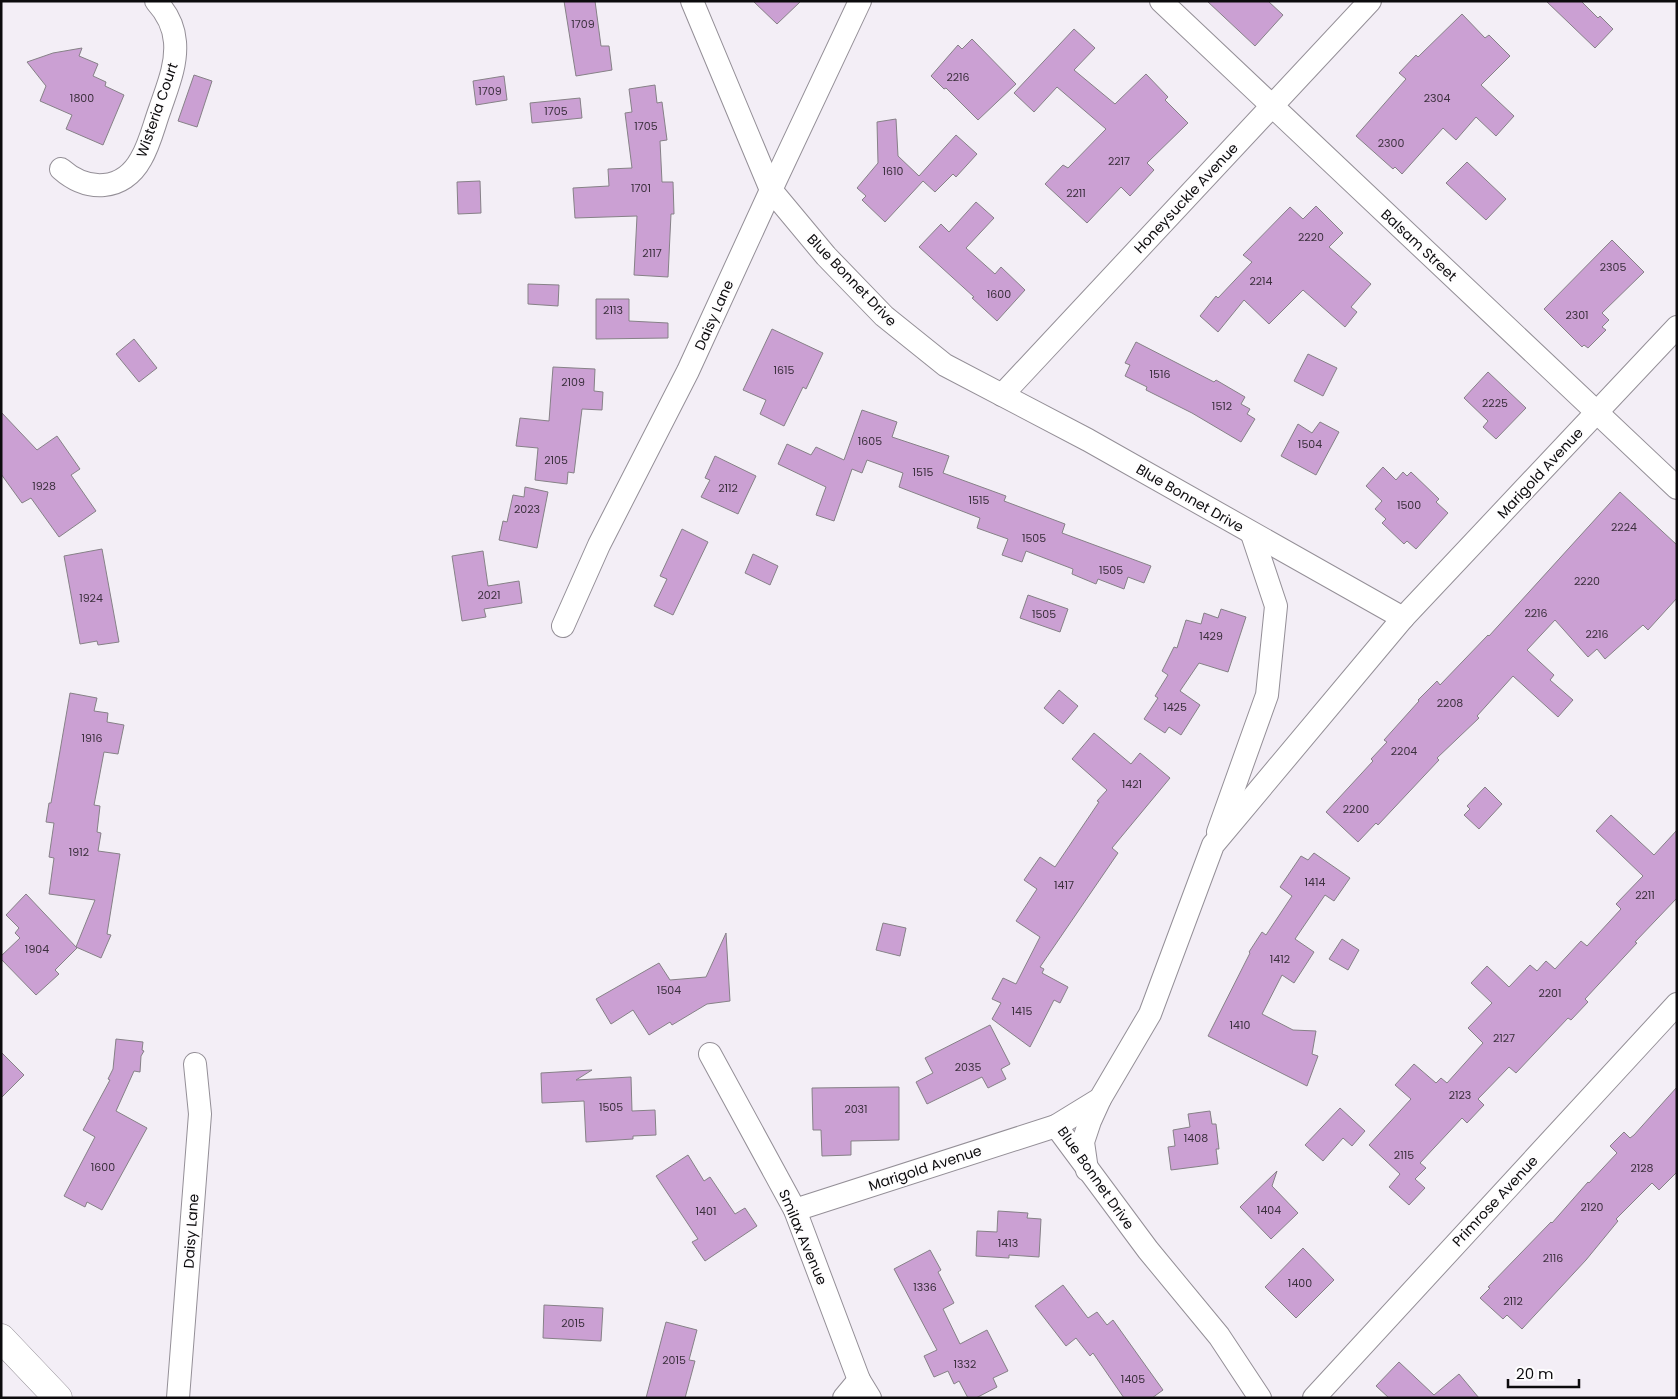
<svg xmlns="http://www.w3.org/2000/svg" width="1678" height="1399" font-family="Poppins,sans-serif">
	<rect width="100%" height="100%" fill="#f3eef6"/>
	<g fill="#cba0d3" stroke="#868187">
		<path d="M564,1h31l6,45h8l3,24 -36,6z"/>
		<path d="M753,1h48l-24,23z"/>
		<path d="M1207,1h61l15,14 -28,31z"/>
		<path d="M1546,1h35l17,17 2,-2 13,13 -18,19z"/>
		<path d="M1462,14l23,24 4,-3 21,21 -29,29 33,31 -18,20 -20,-19 -20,23 -13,-12 -41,46 -7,-7 -2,2 -37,-33 50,-57 -7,-6 17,-18 2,2z"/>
		<path d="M1074,29l21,19 -21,22 41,34 31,-30 22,23 -3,3 23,23 -41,40 7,7 -24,26 -9,-9 -34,36 -42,-39 18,-19 5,3 38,-39 -49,-42 -23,25 -20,-19z"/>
		<path d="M972,39l44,45 -38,36 -32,-32 -2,1 -13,-13 27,-31 4,4z"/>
		<path d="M82,48l-3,8 19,8 -5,12 13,6 -1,4 19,9 -21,50 -37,-16 6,-14 -32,-14 6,-15 -19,-24 26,-9z"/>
		<path d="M194,75l18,6 -15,46 -19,-6z"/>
		<path d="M504,76l3,24 -31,5 -3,-24z"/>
		<path d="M655,85l2,18 5,-1 5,38 -7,1 2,41h11l1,32h-3l-3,63 -34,-2 3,-59 -62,2 -2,-30 36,-2 -1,-17 24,-1 -7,-55 7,-1 -3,-23z"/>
		<path d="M580,98l2,20 -50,5 -2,-20z"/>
		<path d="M896,119l2,37 21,20 37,-41 21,19 -21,23 -3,-3 -18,18 -12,-11 -38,41 -23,-22 4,-4 -9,-8 21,-25 -1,-41z"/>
		<path d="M1467,162l39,37 -20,21 -40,-37z"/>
		<path d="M480,181l1,32 -23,1 -1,-32z"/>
		<path d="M976,202l18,16 -28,30 29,26 6,-7 24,23 -28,31 -25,-23 2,-1 -55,-50 22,-23 8,8z"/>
		<path d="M1316,206l27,27 -14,14 42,37 -20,23 6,5 -12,15 -42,-37 -34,34 -25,-24 -26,32 -18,-16 16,-20 2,2 34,-36 -9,-7 47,-48 13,12z"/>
		<path d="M1612,240l32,32 -42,41 7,7 -7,7 4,3 -18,18 -4,-3 -2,2 -38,-38z"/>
		<path d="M528,284l31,1 -1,21 -30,-2z"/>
		<path d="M596,299h33v22l39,2v15l-72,1z"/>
		<path d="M772,329l51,24 -17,36 -3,-2 -19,39 -24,-12 6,-14 -23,-10z"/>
		<path d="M134,339l23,29 -18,14 -23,-28z"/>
		<path d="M1136,342l78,40 2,-2 29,17 -4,7 9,5 -3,5 8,5 -14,23 -49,-29 -46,-23 1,-3 -22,-11 5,-11 -5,-2z"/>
		<path d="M1308,354l29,14 -14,28 -29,-15z"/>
		<path d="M553,367l42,2 -1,22 9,1 -1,18 -20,-1 -8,64 -6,-1 -1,12 -32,-4 3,-32 -22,-2 4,-28 29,3z"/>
		<path d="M1488,372l38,36 -30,31 -13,-12 5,-6 -24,-23z"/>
		<path d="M862,410l35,12 -5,15 57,19 -6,17 63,23 -2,5 61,23 -3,9 89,33 -7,17 -16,-6 -4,12 -26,-10 -2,5 -24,-10 1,-5 -47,-18 -4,11 -20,-7 6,-16 -31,-11 3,-10 -81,-31 4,-14 -36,-13 -5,13 -10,-4 -18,52 -18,-6 10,-28 -48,-23 9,-20 24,11 5,-8 28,13z"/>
		<path d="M1,412l36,38 20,-14 23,33 -9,6 25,36 -37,26 -28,-39 -9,5 -21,-29z"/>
		<path d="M1320,422l19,10 -23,43 -35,-19 17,-32 14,9z"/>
		<path d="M715,456l41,20 -18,38 -37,-17 9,-17 -5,-2z"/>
		<path d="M1383,467l13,13 7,-8 4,4 4,-4 28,27 -3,3 12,11 -32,36 -9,-8 -3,3 -22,-21 4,-4 -11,-10 7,-8 -16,-15z"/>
		<path d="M525,487l23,5 -11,56 -38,-8 4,-19 4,1 6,-27 11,2z"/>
		<path d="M1620,492l57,53v53l-29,32 -5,-5 -38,34 -8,-10 -9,8 -33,-37 -28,30 27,25 -4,5 23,20 -15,17 -45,-41 -36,40 2,2 -42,40 2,2 -61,65 -2,-2 -18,19 -32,-30 47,-51 -2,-2 16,-17 -3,-2 35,-39 -1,-1 19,-19 3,4 48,-50 1,1z"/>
		<path d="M682,529l26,13 -35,73 -19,-9 13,-27 -7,-3z"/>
		<path d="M102,549l17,93 -21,3 -1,-4 -17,3 -16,-88z"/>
		<path d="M483,551l5,35 31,-5 3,22 -38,6 2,8 -24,4 -10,-65z"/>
		<path d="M753,554l25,12 -8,19 -25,-12z"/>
		<path d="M1028,595l40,14 -8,23 -40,-14z"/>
		<path d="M1221,609l25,8 -18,55 -29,-9 -19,28 20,14 -19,30 -12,-8 -4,6 -21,-14 14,-21 -3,-2 13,-21 -6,-4 12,-24 3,1 9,-28 15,4 3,-11 14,5z"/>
		<path d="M1059,690l19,16 -15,18 -19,-16z"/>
		<path d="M70,693l27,5 -3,13 14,2 -1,9 17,3 -6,29 -14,-2 -10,53 6,1 -3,26 4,1 -3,18 22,3 -13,80 4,1 -10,23 -25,-11 19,-47 -46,-6 5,-36 -5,-1 5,-34 -8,-1 3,-19h2z"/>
		<path d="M1094,733l37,31 9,-11 30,25 -58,70 6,5 -78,114 4,2 -2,4 26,14 -8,16 -6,-3 -24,47 -38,-28 9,-16 -9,-4 11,-21 13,6 24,-47 -24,-16 21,-32 -13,-9 16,-23 15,10 44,-65 -2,-1 10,-11 -35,-31z"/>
		<path d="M1485,787l17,17 -23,25 -15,-14 6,-6 -3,-3z"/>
		<path d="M1611,815l43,40 23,-25v68l-42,44 2,1 -52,56 3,3 -17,18 -3,-2 -52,55 -7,-6 -31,32 6,6 -17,18 -5,-5 -42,45 6,5 -11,11 10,9 -16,17 -20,-18 11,-13 -31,-29 42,-46 -16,-14 19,-21 22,19 5,-5 6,5 36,-40 -15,-15 24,-25 -21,-20 16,-17 22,21 21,-22 7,6 9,-10 9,8 26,-28 6,5 34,-37 -5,-5 27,-28 -47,-45z"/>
		<path d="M1314,853l36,25 -16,23 -9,-6 -30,44 19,13 -20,31 -12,-8 -20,39 31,16 23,1 -4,23 6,2 -11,30 -99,-50 42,-83 -1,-1 13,-20 4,3 26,-39 -12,-9 21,-31 7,4z"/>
		<path d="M26,894l51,54 -22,22 4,4 -23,21 -35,-36v-3l19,-18 -5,-5 4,-5 -13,-13z"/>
		<path d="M883,923l23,5 -6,28 -24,-6z"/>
		<path d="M726,933l4,68 -23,3 -35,21 -2,-3 -21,13 -16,-25 -22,14 -15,-25 63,-36 11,17 36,-3z"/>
		<path d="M1342,939l17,11 -11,20 -19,-11z"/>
		<path d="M990,1025l20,39 -9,5 5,10 -18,9 -6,-11 -55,27 -11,-22 17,-9 -8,-15z"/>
		<path d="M116,1039l27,3 -1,8 2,1 -3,5 -1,16 -6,-1 -18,40 31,17 -45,82 -15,-8 -2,5 -21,-11 31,-59 -12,-7 27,-50 -2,-1 5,-10z"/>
		<path d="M1,1052l23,23 -23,23z"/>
		<path d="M592,1070l-16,10 55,-3 1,34 23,-1 1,25 -23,1v3l-47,3 -2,-41 -42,2 -1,-30z"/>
		<path d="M899,1087v53l-48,1v14l-29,1 -1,-26h-8l-1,-42z"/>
		<path d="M1677,1087v85l-18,18 -7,-7 -36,36 2,2 -32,39 -64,69 -15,-14 -4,4 -23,-21 10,-10 -2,-1 63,-65 1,1 36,-41 1,1 28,-30 -7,-7 14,-14 6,6 4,-3z"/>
		<path d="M1340,1108l25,23 -13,15 -9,-8 -20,23 -18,-16z"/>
		<path d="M1210,1111l2,13h4l3,25h-3l2,15 -47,6 -3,-23 7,-1 -2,-16 17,-3 -2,-13z"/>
		<path d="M688,1155l16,26 6,-4 25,37 10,-6 12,18 -52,35 -13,-19 6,-3 -42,-63z"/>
		<path d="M1277,1171l-5,15 26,27 -27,26 -31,-32z"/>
		<path d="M998,1211l30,2 -1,5 14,1 -2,38 -30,-2v3l-33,-2 1,-25 20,1z"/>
		<path d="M1303,1248l31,32 -38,38 -31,-31z"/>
		<path d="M930,1250l11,20 -3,2 16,31 -11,6 17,35 27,-14 21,41 -15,7 4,9 -21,11h-8l-9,-17 -5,3 -6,-13 -14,6 -10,-21 13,-6 -43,-81z"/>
		<path d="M1063,1285l25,33 9,-6 10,13 6,-5 50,70 -11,8h-28l-31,-45 -3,3 -14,-18 -10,8 -31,-40z"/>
		<path d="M544,1305l59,3 -2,33 -58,-3z"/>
		<path d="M666,1322l31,8 -8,30 6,1 -10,37h-39z"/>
		<path d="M1399,1362l35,33 25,-21 20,24h-90l-13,-12z"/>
	</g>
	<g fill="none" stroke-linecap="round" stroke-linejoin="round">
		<defs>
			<g id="minor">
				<path d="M692,1l79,189 55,66 58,60 61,49 143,75 315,178"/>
				<path d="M1161,1l516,487"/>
				<path d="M61,169c26,23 62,23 80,-10 9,-15 13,-34 19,-50 7,-21 17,-44 15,-67 -1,-15 -9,-30 -19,-41"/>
				<path d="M1002,395l368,-394"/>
				<path d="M563,626l36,-81 89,-174 83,-181 89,-189"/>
				<path d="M1218,832l49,-137 9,-89 -24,-72"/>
				<path d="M710,1054l85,156 64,170 11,18"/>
				<path d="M1087,1170l-4,-28 7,-21 10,-22"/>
				<path d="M795,1210l261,-84"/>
				<path d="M178,1398l22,-284 -5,-50"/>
				<path d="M844,1398l15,-18"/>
				<path d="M1260,1398l-41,-62 -71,-86 -92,-124 44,-27 50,-85 63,-169 190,-227 274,-291"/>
				<path d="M1314,1398l363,-394"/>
			</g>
			<path id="tertiary" d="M1,1338l57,60"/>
		</defs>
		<use href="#minor" stroke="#948f97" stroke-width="24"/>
		<use href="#tertiary" stroke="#948f97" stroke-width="29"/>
		<use href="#minor" stroke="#fff" stroke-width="22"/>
		<use href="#tertiary" stroke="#fff" stroke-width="28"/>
	</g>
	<g text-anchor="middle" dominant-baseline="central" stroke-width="4" stroke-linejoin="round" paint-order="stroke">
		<g font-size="11" fill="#3c303e">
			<text x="583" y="24">1709</text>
			<text x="958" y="77">2216</text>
			<text x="490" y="91">1709</text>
			<text x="82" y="98">1800</text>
			<text x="1437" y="98">2304</text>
			<text x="556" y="111">1705</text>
			<text x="646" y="126">1705</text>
			<text x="1391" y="143">2300</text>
			<text x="1119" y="161">2217</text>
			<text x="893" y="171">1610</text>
			<text x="641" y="188">1701</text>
			<text x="1076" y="193">2211</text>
			<text x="1311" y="237">2220</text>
			<text x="652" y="253">2117</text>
			<text x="1613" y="267">2305</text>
			<text x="1261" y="281">2214</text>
			<text x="999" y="294">1600</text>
			<text x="613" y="310">2113</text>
			<text x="1577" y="315">2301</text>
			<text x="784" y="370">1615</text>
			<text x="1160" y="374">1516</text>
			<text x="573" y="382">2109</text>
			<text x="1495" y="403">2225</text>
			<text x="1222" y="406">1512</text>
			<text x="870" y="441">1605</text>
			<text x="1310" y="444">1504</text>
			<text x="556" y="460">2105</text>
			<text x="923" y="472">1515</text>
			<text x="44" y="486">1928</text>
			<text x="728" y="488">2112</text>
			<text x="979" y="500">1515</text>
			<text x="1409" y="505">1500</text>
			<text x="527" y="509">2023</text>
			<text x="1624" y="527">2224</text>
			<text x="1034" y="538">1505</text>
			<text x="1111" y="570">1505</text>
			<text x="1587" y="581">2220</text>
			<text x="489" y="595">2021</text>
			<text x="91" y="598">1924</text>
			<text x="1536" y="613">2216</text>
			<text x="1044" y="614">1505</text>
			<text x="1597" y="634">2216</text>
			<text x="1211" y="636">1429</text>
			<text x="1450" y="703">2208</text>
			<text x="1175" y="707">1425</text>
			<text x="92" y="738">1916</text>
			<text x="1404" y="751">2204</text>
			<text x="1132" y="784">1421</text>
			<text x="1356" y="809">2200</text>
			<text x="79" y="852">1912</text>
			<text x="1315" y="882">1414</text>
			<text x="1064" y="885">1417</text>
			<text x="1645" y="895">2211</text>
			<text x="37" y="949">1904</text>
			<text x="1280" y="959">1412</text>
			<text x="669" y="990">1504</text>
			<text x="1550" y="993">2201</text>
			<text x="1022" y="1011">1415</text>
			<text x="1240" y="1025">1410</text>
			<text x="1504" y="1038">2127</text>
			<text x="968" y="1067">2035</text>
			<text x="1460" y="1095">2123</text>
			<text x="611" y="1107">1505</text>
			<text x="856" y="1109">2031</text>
			<text x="1196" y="1138">1408</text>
			<text x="1404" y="1155">2115</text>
			<text x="103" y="1167">1600</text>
			<text x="1642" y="1168">2128</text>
			<text x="1592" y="1207">2120</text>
			<text x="1269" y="1210">1404</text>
			<text x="706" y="1211">1401</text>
			<text x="1008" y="1243">1413</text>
			<text x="1553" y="1258">2116</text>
			<text x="1300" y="1283">1400</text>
			<text x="925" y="1287">1336</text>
			<text x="1513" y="1301">2112</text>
			<text x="573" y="1323">2015</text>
			<text x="674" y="1360">2015</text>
			<text x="965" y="1364">1332</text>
			<text x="1133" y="1379">1405</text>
		</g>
		<g font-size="14" fill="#0c0b0d" stroke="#fefdfe">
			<text transform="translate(157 110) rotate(-71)">Wisteria Court</text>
			<text transform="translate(1186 198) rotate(-47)">Honeysuckle Avenue</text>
			<text transform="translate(1419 245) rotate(43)">Balsam Street</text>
			<text transform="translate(852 280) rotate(46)">Blue Bonnet Drive</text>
			<text transform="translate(714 315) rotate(-66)">Daisy Lane</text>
			<text transform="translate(1540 473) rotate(-47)">Marigold Avenue</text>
			<text transform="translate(1190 498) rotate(30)">Blue Bonnet Drive</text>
			<text transform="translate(925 1168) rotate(-18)">Marigold Avenue</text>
			<text transform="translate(1096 1178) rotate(55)">Blue Bonnet Drive</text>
			<text transform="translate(1495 1201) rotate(-47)">Primrose Avenue</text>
			<text transform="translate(191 1231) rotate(-86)">Daisy Lane</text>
			<text transform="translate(803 1237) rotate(67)">Smilax Avenue</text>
		</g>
	</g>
	<rect width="1678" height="1399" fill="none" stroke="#0c0b0d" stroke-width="5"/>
	<path d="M1508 1379v8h71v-8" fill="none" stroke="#0c0b0d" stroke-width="2.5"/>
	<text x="1516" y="1379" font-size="15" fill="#0c0b0d" stroke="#fefdfe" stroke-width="4" paint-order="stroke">20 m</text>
</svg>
